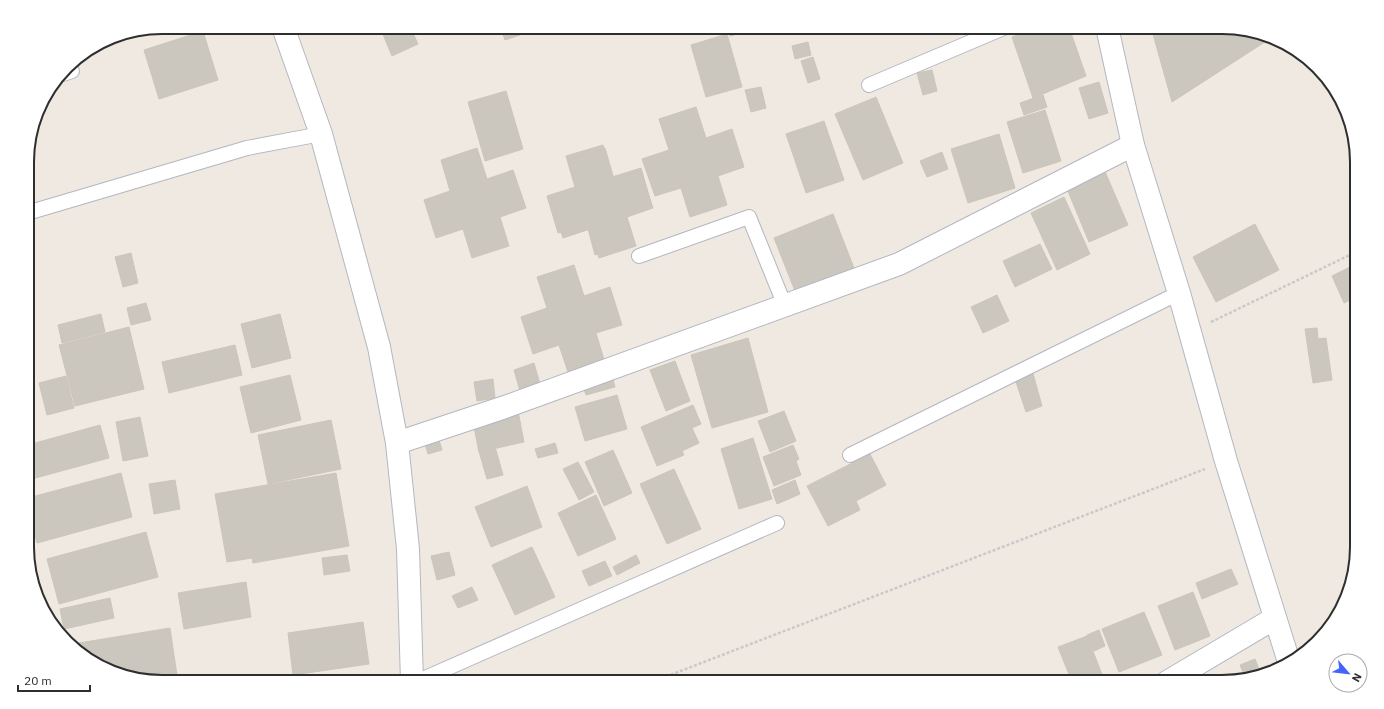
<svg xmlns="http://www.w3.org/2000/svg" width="1384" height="709" font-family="'IBM Plex Sans',sans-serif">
	<rect width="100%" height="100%" fill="#efe9e1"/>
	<g fill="#cbc7bf" stroke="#cbc5ba">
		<path d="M380,27h30l8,17 -26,12z"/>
		<path d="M500,27h17l3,8 -15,5z"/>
		<path d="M728,27h16l1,5 -15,4z"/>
		<path d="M815,27h14l-12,5z"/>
		<path d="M1025,27h44l17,49 -53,22 -21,-61 14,-5z"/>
		<path d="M1151,27h71l49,11 -99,64z"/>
		<path d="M203,31l15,49 -59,19 -15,-49z"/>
		<path d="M727,34l15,53 -36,10 -15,-52z"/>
		<path d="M808,42l3,13 -16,4 -3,-13z"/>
		<path d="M813,57l7,22 -12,4 -7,-22z"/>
		<path d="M932,70l5,21 -14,4 -6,-22z"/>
		<path d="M1099,82l9,31 -19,6 -10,-31z"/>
		<path d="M761,87l5,21 -15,4 -6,-22z"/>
		<path d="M506,91l17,58 -38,12 -17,-59z"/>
		<path d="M1043,95l4,12 -23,8 -4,-12z"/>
		<path d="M876,97l27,66 -40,17 -28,-66z"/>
		<path d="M696,107l10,31 26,-9 12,38 -26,9 9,29 -37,12 -9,-29 -26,8 -13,-37 27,-9 -10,-31z"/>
		<path d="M1045,110l16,51 -38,12 -16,-51z"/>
		<path d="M824,121l20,59 -38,13 -20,-59z"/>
		<path d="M999,134l16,54 -47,15 -17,-54z"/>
		<path d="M603,145l9,32 29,-9 11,38 -28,9 8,29 -37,11 -8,-30 -29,8 -11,-37 28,-9 -9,-31z"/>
		<path d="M477,148l10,31 26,-9 13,38 -26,9 9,29 -37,12 -9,-29 -27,9 -12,-38 26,-9 -9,-31z"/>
		<path d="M605,148l9,31 26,-8 13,37 -26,9 9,29 -37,12 -9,-29 -27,9 -12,-38 27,-9 -10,-31z"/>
		<path d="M942,152l6,17 -21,8 -7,-16z"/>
		<path d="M1103,167l25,58 -39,17 -24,-58z"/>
		<path d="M1064,197l26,57 -33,16 -26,-57z"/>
		<path d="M833,214l21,54 -59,23 -21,-53z"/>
		<path d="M1255,224l24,46 -63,32 -23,-45z"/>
		<path d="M1040,244l12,25 -37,18 -12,-26z"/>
		<path d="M131,253l7,30 -15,4 -8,-30z"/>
		<path d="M1356,264v33l-12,6 -12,-27z"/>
		<path d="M574,265l10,31 26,-9 12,38 -26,8 9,30 -36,12 -10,-30 -26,9 -12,-37 26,-9 -10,-31z"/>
		<path d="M997,295l12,26 -26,12 -12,-26z"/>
		<path d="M146,303l5,17 -20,5 -4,-17z"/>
		<path d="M101,314l4,18 -43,11 -4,-18z"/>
		<path d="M280,314l11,44 -39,10 -11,-44z"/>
		<path d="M129,327l15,62 -69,17 -16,-61z"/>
		<path d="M1317,328l1,11 8,-1 6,42 -19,3 -8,-54z"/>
		<path d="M748,338l20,74 -56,16 -21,-73z"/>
		<path d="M235,345l7,30 -73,18 -7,-31z"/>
		<path d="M675,361l15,40 -24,10 -16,-41z"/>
		<path d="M534,363l6,21 -20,7 -6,-21z"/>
		<path d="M1032,370l10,36 -16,6 -12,-36z"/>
		<path d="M290,375l11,45 -50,13 -11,-46z"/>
		<path d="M66,376l8,32 -27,7 -8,-32z"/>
		<path d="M612,376l3,11 -29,8 -4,-11z"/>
		<path d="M493,379l2,19 -18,3 -3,-19z"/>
		<path d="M617,395l10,34 -42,12 -10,-34z"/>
		<path d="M693,405l8,19 -9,4 7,15 -17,8 2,4 -27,11 -16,-39z"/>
		<path d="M518,411l6,31 -45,10 -6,-30z"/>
		<path d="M784,411l12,30 -26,11 -12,-31z"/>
		<path d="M140,417l8,39 -25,5 -7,-39z"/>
		<path d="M331,420l10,49 -73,15 -10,-49z"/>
		<path d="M100,425l9,33 -81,22v-35z"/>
		<path d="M753,438l19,61 -33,10 -18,-60z"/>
		<path d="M439,440l3,10 -14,4 -3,-10z"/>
		<path d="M494,443l9,32 -16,4 -9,-31z"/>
		<path d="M555,443l3,10 -20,5 -3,-9z"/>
		<path d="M793,445l6,14 -3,2 5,14 -27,11 -11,-29z"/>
		<path d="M613,450l19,43 -28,13 -19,-44z"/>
		<path d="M870,454l16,31 -30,16 4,9 -32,16 -21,-40z"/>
		<path d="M578,462l16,30 -15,8 -16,-31z"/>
		<path d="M674,469l27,60 -34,15 -27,-60z"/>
		<path d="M121,473l11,44 -95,26 -9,-32v-13z"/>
		<path d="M336,473l13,73 -96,17 -1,-5 -25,4 -12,-68z"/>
		<path d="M175,480l5,29 -26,5 -5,-30z"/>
		<path d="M795,480l5,14 -23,10 -5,-14z"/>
		<path d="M527,486l15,41 -51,20 -16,-40z"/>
		<path d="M596,495l20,44 -38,17 -20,-43z"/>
		<path d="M146,532l12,45 -99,27 -12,-45z"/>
		<path d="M532,547l23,50 -40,18 -23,-50z"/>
		<path d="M449,552l6,23 -18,5 -6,-24z"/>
		<path d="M347,555l3,16 -26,4 -2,-17z"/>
		<path d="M636,555l4,8 -23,12 -4,-8z"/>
		<path d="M605,561l7,15 -23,10 -7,-15z"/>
		<path d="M1231,569l7,15 -36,15 -6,-16z"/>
		<path d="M246,582l5,35 -67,12 -6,-36z"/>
		<path d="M472,587l6,13 -20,8 -6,-12z"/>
		<path d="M1193,592l17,44 -35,14 -17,-44z"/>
		<path d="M110,598l4,20 -50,11 -4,-20z"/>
		<path d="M1144,612l18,43 -43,17 -17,-43z"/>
		<path d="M363,622l6,42 -76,11 -5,-42z"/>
		<path d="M170,628l8,54h-16l-59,-14 -30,-24z"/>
		<path d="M1099,630l6,16 -11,5 -7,-16z"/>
		<path d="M1087,636l18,46h-33l-14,-35z"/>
		<path d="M1255,659l5,13 -15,5 -5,-12z"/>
	</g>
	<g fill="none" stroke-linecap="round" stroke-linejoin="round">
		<defs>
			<g id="lane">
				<path d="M63,74l9,-3"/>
				<path d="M869,85l137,-58"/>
				<path d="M27,213l220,-65 74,-14"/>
				<path d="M639,256l110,-39 36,89"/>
				<path d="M850,455l329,-162"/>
				<path d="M416,682l361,-159"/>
			</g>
			<g id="street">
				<path d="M397,443l108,-36 394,-143 234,-119"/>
				<path d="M1167,682l108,-64"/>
			</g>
			<g id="secondary">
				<path d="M283,27l38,107 58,213 18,96 11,106 4,133"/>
				<path d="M1107,27l26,118 46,148 47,168 63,201"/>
			</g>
		</defs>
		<use href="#lane" stroke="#b4b7c1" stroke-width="16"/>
		<use href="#street" stroke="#b4b7c1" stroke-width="24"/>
		<use href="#secondary" stroke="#b4b7c1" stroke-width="24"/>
		<g stroke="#c9c9c9" stroke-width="2.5" stroke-dasharray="3 2" stroke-linecap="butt">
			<path d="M1211,322l145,-70"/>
			<path d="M652,682l553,-213"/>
		</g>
		<use href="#lane" stroke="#fff" stroke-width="14"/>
		<use href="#street" stroke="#fff" stroke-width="22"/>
		<use href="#secondary" stroke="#fff" stroke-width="22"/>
	</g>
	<path d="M0 0H1384V709H0ZM162 34H1222A128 128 0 0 1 1350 162V547A128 128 0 0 1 1222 675H162A128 128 0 0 1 34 547V162A128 128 0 0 1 162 34Z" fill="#fff" fill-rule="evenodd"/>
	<path fill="none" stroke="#2e2e2e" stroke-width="2" d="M162 34H1222A128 128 0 0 1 1350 162V547A128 128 0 0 1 1222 675H162A128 128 0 0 1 34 547V162A128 128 0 0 1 162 34Z"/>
	<g transform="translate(1348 673) rotate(118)"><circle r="19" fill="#ffffff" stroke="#ababab"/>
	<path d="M0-3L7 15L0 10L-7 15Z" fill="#4264fb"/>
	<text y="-6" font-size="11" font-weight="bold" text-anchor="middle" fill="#2e2e2e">N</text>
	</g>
	<path d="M18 685v6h72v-6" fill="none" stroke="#2e2e2e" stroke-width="2"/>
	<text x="24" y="685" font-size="12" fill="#2e2e2e" stroke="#ffffff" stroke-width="3" paint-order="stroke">20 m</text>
</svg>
